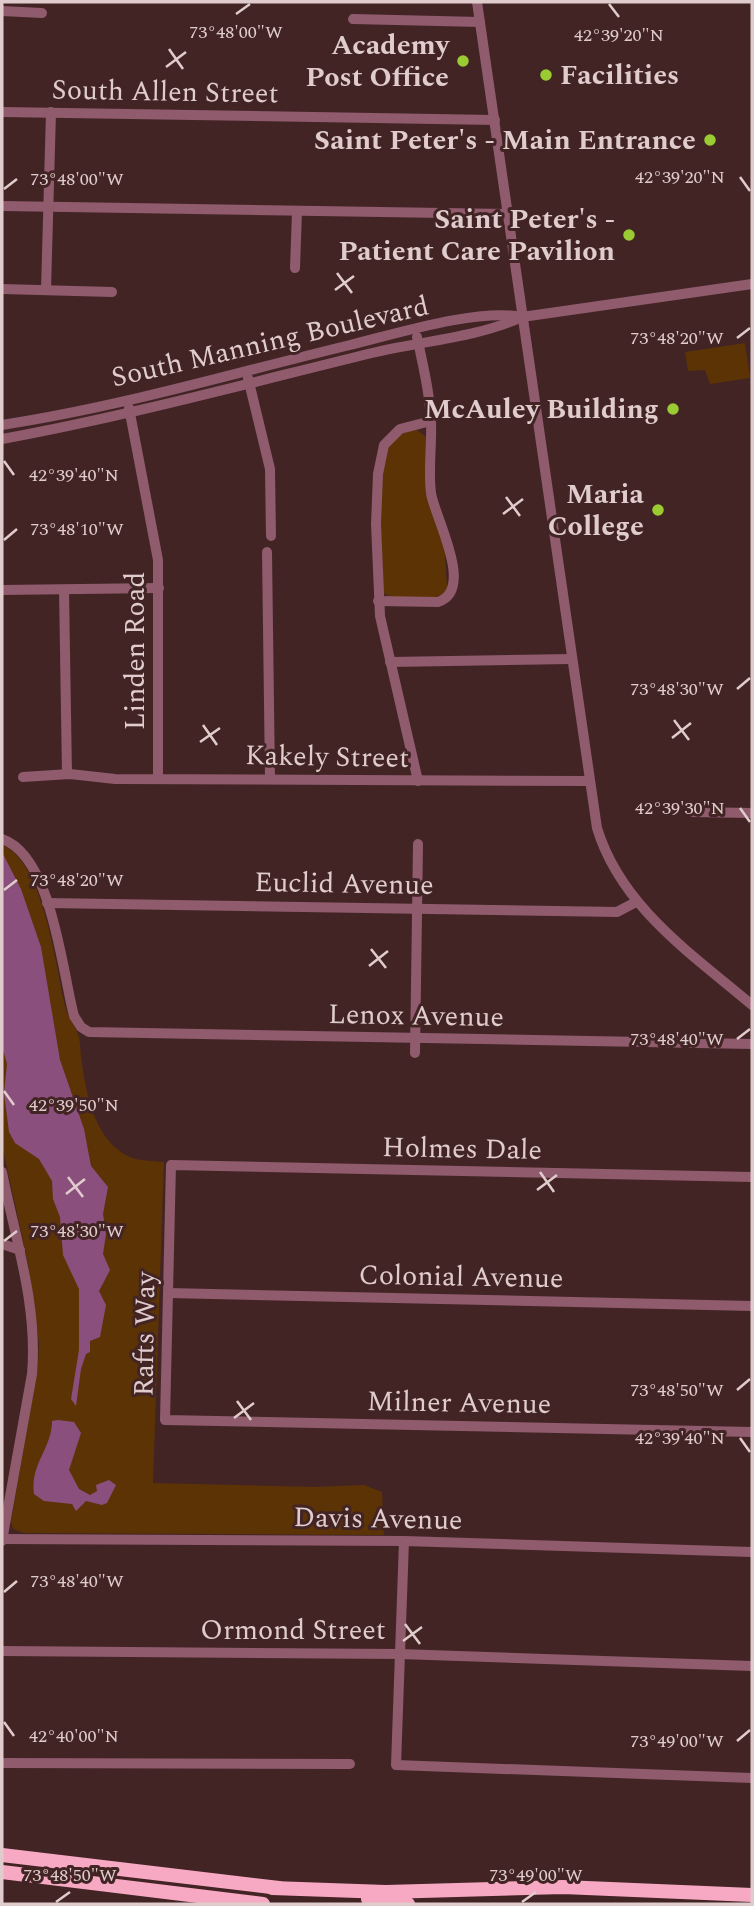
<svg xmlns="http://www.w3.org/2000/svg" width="754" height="1906" font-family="Spectral,serif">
	<rect width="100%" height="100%" fill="#422425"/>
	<g fill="#5c3305">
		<path d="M745,343l5,35 -40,6 -5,-14 -17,1 -3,-19z"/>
		<path d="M417,430l9,7 1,58 17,44 3,48 -3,7 -8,3h-46l-6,-4 -3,-13c0,-38 -7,-95 6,-131 4,-11 19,-19 30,-19z"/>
		<path d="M2,845c43,18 53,122 64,164 2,11 11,19 13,28 2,9 1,18 3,27 5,34 14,79 50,94 10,3 22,3 32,4l-11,321 161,4 50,-2 18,7 2,43 -360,-2 -11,-4 -2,-7 27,-158 1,-21 -11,-80 -26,-118z"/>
	</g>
	<g fill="#8b4f7d">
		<path d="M2,852l19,37 20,58 19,113 24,69 7,37 17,21 -5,27 3,20 -3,20 7,16 -11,21 7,14 -6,32 -10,4v11l-4,2 -5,15 -5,37 -5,-7 8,-49v-61l-16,-34 -3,-38 -7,-18 -1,-18 -13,-22 -24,-16 -6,-11 -5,-39 3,-29 -5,-18z"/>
		<path d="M58,1420l16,2 7,11 -12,37 10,19 11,6 7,-4 -1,-6 13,-5 7,5 -9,18 -5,2 -16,-4 -10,10 -4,-7 -28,-3 -10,-7c-4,-31 18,-45 18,-73z"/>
	</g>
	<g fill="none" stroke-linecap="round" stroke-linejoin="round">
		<g stroke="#8f5b6d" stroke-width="10">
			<path d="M477,2l120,826c24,79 95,126 155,177"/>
			<path d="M2,11l40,2"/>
			<path d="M353,19l127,3"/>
			<path d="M2,112l493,8"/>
			<path d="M2,206l506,8"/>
			<path d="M295,268l2,-56"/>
			<path d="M2,289l110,3"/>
			<path d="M46,290l5,-178"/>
			<path d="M248,378l22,91 1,67"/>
			<path d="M129,408l29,152v219"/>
			<path d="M2,425c118,-18 232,-52 348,-80 45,-11 128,-37 172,-28"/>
			<path d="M2,439c125,-23 247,-56 370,-86 49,-12 104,-15 150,-36l230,-33"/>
			<path d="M267,552l3,227"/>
			<path d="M2,590l157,-2"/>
			<path d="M64,590l3,184"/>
			<path d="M378,601l60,1c38,-12 -4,-86 -7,-109 -3,-23 1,-47 0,-70 -1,-29 -8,-58 -14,-86"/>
			<path d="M390,662l181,-3"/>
			<path d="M23,777l47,-3 45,5 473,2"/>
			<path d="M418,781l-38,-165 -4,-92 2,-50 6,-29 16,-16 31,-8"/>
			<path d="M691,812l61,1"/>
			<path d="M2,839c50,17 60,132 72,177l7,11 8,5 663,12"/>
			<path d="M47,903l570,9 19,-10"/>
			<path d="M415,1053l3,-209"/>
			<path d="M2,1172c13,66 36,133 30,202l-30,167"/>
			<path d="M752,1177l-581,-12 -6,255 587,12"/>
			<path d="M2,1244l18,6"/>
			<path d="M168,1293l584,13"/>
			<path d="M2,1539l402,2 348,11"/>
			<path d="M404,1541l-8,224 356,13"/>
			<path d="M2,1651l398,3 352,12"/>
			<path d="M2,1763l348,1"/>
		</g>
		<g stroke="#f7a9c4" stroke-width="14">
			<path d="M2,1855l277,33"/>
			<path d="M2,1872l261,32"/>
			<path d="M272,1888l114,4 177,-5 189,8"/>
			<path d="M368,1899l40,5"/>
		</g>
	</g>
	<path fill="none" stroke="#e0cccc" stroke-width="2.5" d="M609,4l10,13M236,14l14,-10M169,49l14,20M166,67l20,-15M740,177l10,14M4,189l13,-10M337,273l15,20M335,290l19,-14M737,338l13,-10M4,461l10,14M506,497l14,19M503,514l20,-15M4,540l13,-11M737,689l13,-11M674,720l15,20M203,725l14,20M672,738l19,-15M200,742l20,-14M740,808l10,14M4,890l13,-10M371,949l15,19M369,966l19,-15M737,1039l13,-10M4,1091l10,14M540,1172l14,20M68,1177l15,20M537,1190l20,-15M66,1194l19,-15M4,1241l13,-10M737,1390l13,-11M237,1401l14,19M234,1418l20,-15M740,1438l10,14M4,1592l13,-11M405,1624l15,20M403,1641l19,-14M4,1722l10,14M737,1741l13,-11M56,1902l14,-10M522,1902l14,-10"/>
	<g fill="#9bcb33" stroke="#422425" stroke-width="2.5">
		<circle cx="463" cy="61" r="7"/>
		<circle cx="546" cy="75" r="7"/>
		<circle cx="710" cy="140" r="7"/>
		<circle cx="629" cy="235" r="7"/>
		<circle cx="673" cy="409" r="7"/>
		<circle cx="658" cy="510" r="7"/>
	</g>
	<g text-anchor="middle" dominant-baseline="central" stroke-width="6" stroke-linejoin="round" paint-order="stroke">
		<g font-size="28" font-weight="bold" fill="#e0cccc" stroke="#422425" text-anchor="end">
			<text x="449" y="45">Academy<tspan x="449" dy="32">Post Office</tspan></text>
			<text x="560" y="75" text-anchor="start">Facilities</text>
			<text x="696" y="140">Saint Peter's - Main Entrance</text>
			<text x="615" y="219">Saint Peter's -<tspan x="615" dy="32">Patient Care Pavilion</tspan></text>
			<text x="659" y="409">McAuley Building</text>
			<text x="644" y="494">Maria<tspan x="644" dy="32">College</tspan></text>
		</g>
		<g font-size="28" fill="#e0cccc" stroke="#422425">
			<text transform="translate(165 92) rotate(1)">South Allen Street</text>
			<text transform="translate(270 342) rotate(-13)">South Manning Boulevard</text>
			<text transform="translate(135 651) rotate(-90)">Linden Road</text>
			<text transform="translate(327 757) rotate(1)">Kakely Street</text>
			<text transform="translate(344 884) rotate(1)">Euclid Avenue</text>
			<text transform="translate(416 1016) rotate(1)">Lenox Avenue</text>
			<text transform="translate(462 1149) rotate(1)">Holmes Dale</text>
			<text transform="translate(461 1277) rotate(1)">Colonial Avenue</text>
			<text transform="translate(145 1334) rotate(-89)">Rafts Way</text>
			<text transform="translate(459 1403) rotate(1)">Milner Avenue</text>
			<text transform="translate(378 1519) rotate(1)">Davis Avenue</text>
			<text x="293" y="1630">Ormond Street</text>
		</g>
	</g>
	<g font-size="18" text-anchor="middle" fill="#e0cccc" stroke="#422425" stroke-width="6" stroke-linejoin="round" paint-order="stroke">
		<text x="236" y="38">73°48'00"W</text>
		<text x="619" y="41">42°39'20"N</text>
		<text x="680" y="183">42°39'20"N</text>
		<text x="77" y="185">73°48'00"W</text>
		<text x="677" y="344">73°48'20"W</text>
		<text x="74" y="481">42°39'40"N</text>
		<text x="77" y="535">73°48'10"W</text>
		<text x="677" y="695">73°48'30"W</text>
		<text x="680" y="814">42°39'30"N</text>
		<text x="77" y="886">73°48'20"W</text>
		<text x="677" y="1045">73°48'40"W</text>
		<text x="74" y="1111">42°39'50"N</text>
		<text x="77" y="1237">73°48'30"W</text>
		<text x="677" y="1396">73°48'50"W</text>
		<text x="680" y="1444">42°39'40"N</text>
		<text x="77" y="1587">73°48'40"W</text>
		<text x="74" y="1742">42°40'00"N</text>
		<text x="677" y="1747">73°49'00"W</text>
		<text x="70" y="1881">73°48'50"W</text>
		<text x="536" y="1881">73°49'00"W</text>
	</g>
	<rect width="754" height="1906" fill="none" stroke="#e0cccc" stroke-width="7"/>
</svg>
